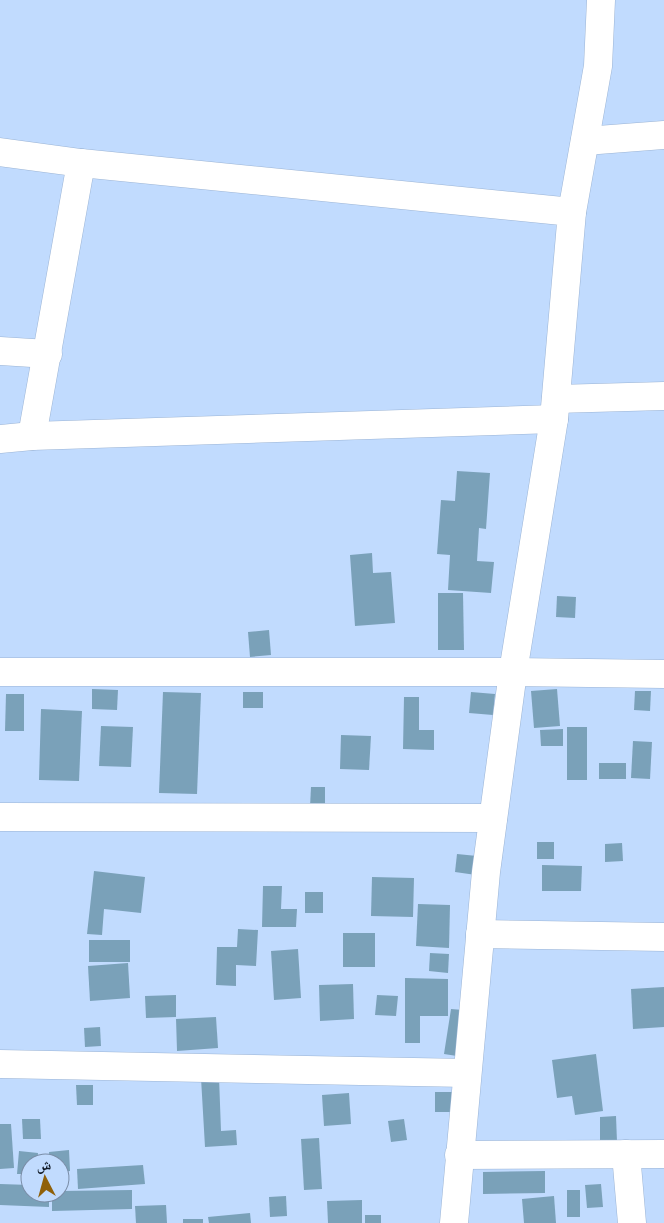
<svg xmlns="http://www.w3.org/2000/svg" width="664" height="1223" font-family="Overpass,'Noto Naskh Arabic',sans-serif">
	<rect width="100%" height="100%" fill="#c1dbfe"/>
	<g fill="#7aa1b9">
		<path d="M457,471l33,2 -4,56 -7,-1 -2,33 17,1 -3,31 -43,-3 2,-35 -13,-1 4,-54 14,1z"/>
		<path d="M372,553l1,20 18,-1 4,51 -40,3 -5,-71z"/>
		<path d="M438,593h25l1,57h-26z"/>
		<path d="M557,596l19,1 -1,21 -19,-1z"/>
		<path d="M269,630l2,25 -21,2 -2,-25z"/>
		<path d="M92,689l26,1 -1,20 -25,-1z"/>
		<path d="M557,689l3,37 -26,2 -3,-37z"/>
		<path d="M635,691h16l-1,20 -16,-1z"/>
		<path d="M163,692l38,1 -4,101 -38,-1z"/>
		<rect x="243" y="692" width="20" height="16"/>
		<path d="M471,692l24,2 -2,21 -24,-2z"/>
		<path d="M6,694h18v37h-19z"/>
		<path d="M404,697h15v33h15v20l-31,-1z"/>
		<path d="M41,709l41,2 -3,70 -40,-1z"/>
		<path d="M101,726l32,1 -2,40 -32,-1z"/>
		<rect x="567" y="727" width="20" height="53"/>
		<path d="M563,729v17h-22l-1,-16z"/>
		<path d="M341,735l30,1 -2,34 -29,-1z"/>
		<path d="M633,741l19,1 -2,37 -19,-1z"/>
		<rect x="599" y="763" width="27" height="16"/>
		<path d="M311,787h14v21l-15,-1z"/>
		<rect x="537" y="842" width="17" height="17"/>
		<path d="M622,843l1,18 -18,1v-18z"/>
		<path d="M457,854l20,2 -1,19 -21,-3z"/>
		<path d="M542,865l40,1 -1,25h-39z"/>
		<path d="M94,871l51,6 -4,36 -37,-4 -2,26 -15,-1z"/>
		<path d="M372,877l42,1 -1,39 -42,-1z"/>
		<path d="M263,886h19l-1,23h16l-1,18h-34z"/>
		<rect x="305" y="892" width="18" height="21"/>
		<path d="M418,904l32,1 -1,43 -33,-2z"/>
		<path d="M238,929l20,1 -2,36 -20,-1v21l-20,-1 1,-38h20z"/>
		<rect x="343" y="933" width="32" height="34"/>
		<rect x="89" y="940" width="41" height="22"/>
		<path d="M298,949l3,49 -27,2 -3,-49z"/>
		<path d="M430,953l19,1 -1,19 -19,-2z"/>
		<path d="M128,963l2,35 -40,3 -2,-35z"/>
		<path d="M405,978l43,1v37h-28v27h-15z"/>
		<path d="M353,984l1,35 -34,2 -1,-36z"/>
		<path d="M664,987v40l-31,2 -2,-40z"/>
		<path d="M176,995v22l-30,1 -1,-22z"/>
		<path d="M377,995l21,1 -2,20 -21,-1z"/>
		<path d="M451,1009l12,1 -6,46 -13,-2z"/>
		<path d="M216,1017l2,31 -41,3 -1,-32z"/>
		<path d="M100,1027l1,19 -16,1 -1,-19z"/>
		<path d="M596,1054l7,57 -28,4 -3,-19 -15,2 -5,-38z"/>
		<path d="M219,1077l2,54 15,-1 1,15 -32,2 -4,-69z"/>
		<path d="M76,1085h17v20h-16z"/>
		<path d="M435,1092h17l-1,20h-16z"/>
		<path d="M349,1093l2,31 -27,2 -2,-31z"/>
		<path d="M616,1116l1,26 -17,1v-26z"/>
		<path d="M22,1119h18l1,20h-18z"/>
		<path d="M404,1119l3,21 -16,2 -3,-21z"/>
		<path d="M0,1124h11l3,44 -14,1z"/>
		<path d="M319,1138l3,51 -18,1 -3,-51z"/>
		<path d="M69,1150l1,21 -10,1v-9h-10l-1,-11z"/>
		<path d="M19,1151l19,2 -1,10h-7v11h-13z"/>
		<path d="M143,1165l2,19 -67,5 -1,-20z"/>
		<path d="M545,1171v22l-62,1v-22z"/>
		<path d="M0,1184l30,1v8h19v14l-49,-2z"/>
		<path d="M601,1184l2,23 -16,1 -2,-23z"/>
		<path d="M132,1190v19l-80,2v-18h8v-2z"/>
		<rect x="567" y="1190" width="13" height="27"/>
		<path d="M286,1196l1,20 -17,1 -1,-20z"/>
		<path d="M554,1196l2,27h-32l-2,-24z"/>
		<path d="M362,1200v23h-34l-1,-22z"/>
		<path d="M166,1205l1,18h-31l-1,-17z"/>
		<path d="M250,1213l1,10h-42l-1,-6z"/>
		<rect x="365" y="1215" width="16" height="8"/>
		<rect x="183" y="1219" width="20" height="4"/>
	</g>
	<g fill="none" stroke-linecap="round" stroke-linejoin="round">
		<defs>
			<g id="minor">
				<path d="M585,141l79,-6"/>
				<path d="M0,152l81,11 491,49 -18,207 -41,253 -27,200 -32,351"/>
				<path d="M572,212l26,-146 3,-66"/>
				<path d="M0,351l48,3"/>
				<path d="M556,399l108,-3"/>
				<path d="M32,436l49,-273"/>
				<path d="M0,439l32,-3 522,-17"/>
				<path d="M0,672h513l151,2"/>
				<path d="M0,817l493,1"/>
				<path d="M480,934l184,3"/>
				<path d="M0,1064l467,9"/>
				<path d="M626,1154l6,69"/>
				<path d="M459,1155l205,-1"/>
			</g>
		</defs>
		<use href="#minor" stroke="#9bb4d5" stroke-width="29"/>
		<use href="#minor" stroke="#fff" stroke-width="28"/>
	</g>
	<g transform="translate(45 1178) rotate(354)"><circle r="24" fill="#c1dbfe" stroke="#7a8da7"/>
	<path d="M0-4L9 19L0 12L-9 19Z" fill="#8f600a"/>
	<text y="-8" font-size="14" font-weight="bold" text-anchor="middle" fill="#0f1824">ش</text>
	</g>
</svg>
